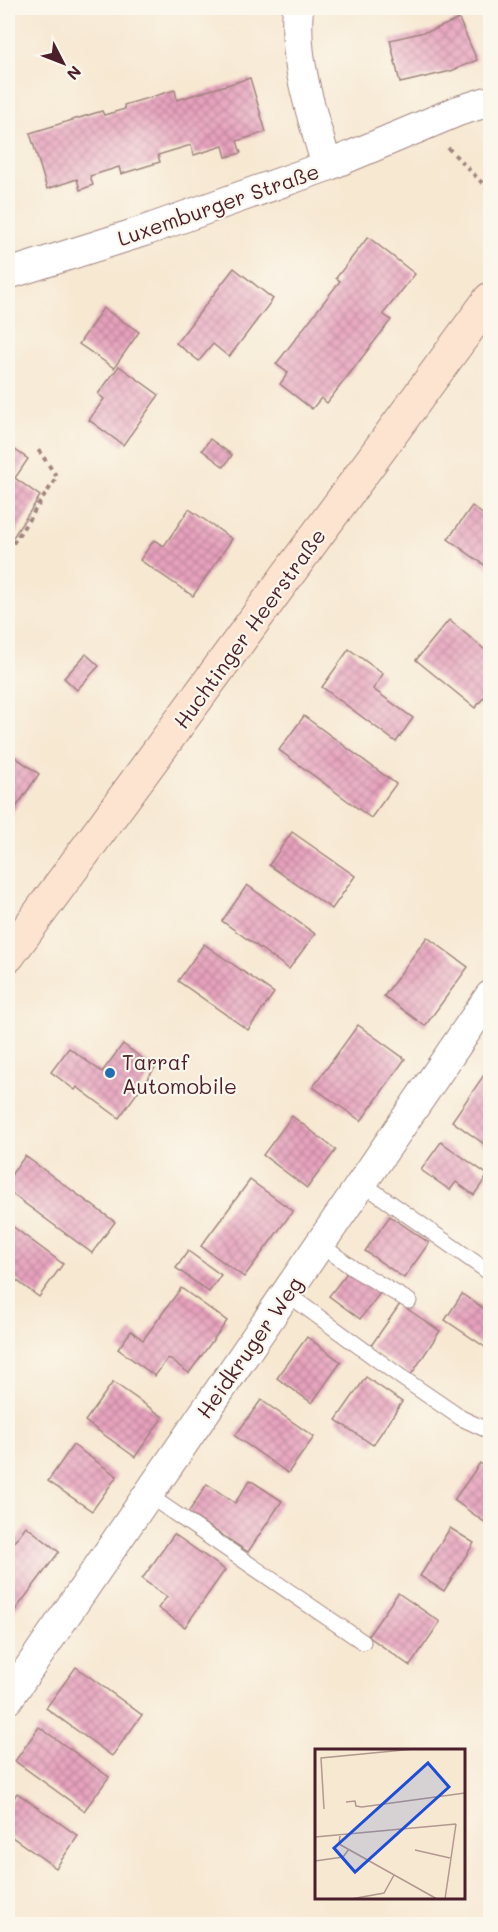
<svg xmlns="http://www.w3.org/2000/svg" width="498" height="1932" font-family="Mali,sans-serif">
	<defs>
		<pattern id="building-cross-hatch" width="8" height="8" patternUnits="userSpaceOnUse" patternTransform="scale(1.5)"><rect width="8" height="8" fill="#e7a2bd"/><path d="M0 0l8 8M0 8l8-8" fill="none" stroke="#bd839a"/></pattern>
	</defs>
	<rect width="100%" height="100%" fill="#fbf7ec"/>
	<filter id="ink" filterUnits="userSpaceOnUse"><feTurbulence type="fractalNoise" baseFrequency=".0167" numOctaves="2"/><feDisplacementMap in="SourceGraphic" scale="12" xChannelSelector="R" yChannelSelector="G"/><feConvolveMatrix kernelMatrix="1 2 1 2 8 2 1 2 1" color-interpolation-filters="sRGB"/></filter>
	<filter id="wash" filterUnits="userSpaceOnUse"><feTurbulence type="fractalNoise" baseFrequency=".008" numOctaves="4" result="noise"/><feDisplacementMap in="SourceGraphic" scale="24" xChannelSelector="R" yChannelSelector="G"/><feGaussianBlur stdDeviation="1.35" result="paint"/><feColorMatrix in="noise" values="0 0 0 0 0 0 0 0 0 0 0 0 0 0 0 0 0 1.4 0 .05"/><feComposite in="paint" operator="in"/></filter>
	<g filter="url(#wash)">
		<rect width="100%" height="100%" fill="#f7e8d2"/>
		<g id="blocks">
			<g fill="url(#building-cross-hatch)">
				<path d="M459,19l18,41 -26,11 -51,12 -10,-43 43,-10z"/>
				<path d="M250,78l16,54 -29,9 4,12 -15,4 -3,-11 -29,9 -3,-10 -33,10 2,7 -39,12 -2,-7 -29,9 3,9 -13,5 -3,-11 -30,10 -17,-56 72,-22 2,4 21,-6 -1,-4 51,-15 2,10z"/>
				<path d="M368,237l47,37 -32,40 8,6 -64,83 -6,-5 -9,11 -32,-25 8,-11 -12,-9 64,-83 -4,-3z"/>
				<path d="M234,268l39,31 -44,58 -16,-13 -14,17 -23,-18z"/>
				<path d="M103,308l36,24 -25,36 -35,-24z"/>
				<path d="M119,366l40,29 -36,50 -34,-25 15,-21 -6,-5z"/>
				<path d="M210,439l22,16 -8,12 -22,-17z"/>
				<path d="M8,445l20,14 -13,19 25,18 -32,49z"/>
				<path d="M472,506l18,14v49l-42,-30z"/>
				<path d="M189,509l43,30 -39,57 -53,-36 14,-20 10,6z"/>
				<path d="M449,620l41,34v36l-15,18 -59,-48z"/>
				<path d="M349,649l34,25 -10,15 40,29 -17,24 -74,-55z"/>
				<path d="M86,654l13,12 -22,24 -13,-12z"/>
				<path d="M304,716l92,68 -25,34 -92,-68z"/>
				<path d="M8,752l31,22 -31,45z"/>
				<path d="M292,832l63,44 -23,33 -63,-44z"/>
				<path d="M247,885l68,49 -26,35 -67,-48z"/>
				<path d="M427,937l41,30 -43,59 -41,-30z"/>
				<path d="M204,944l70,49 -26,37 -70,-49z"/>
				<path d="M358,1025l47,34 -44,62 -48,-34z"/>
				<path d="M123,1044l32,24 -36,50 -42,-31 -2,3 -24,-18 18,-24 33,24z"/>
				<path d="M484,1075l6,5v62l-3,4 -35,-25z"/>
				<path d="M292,1116l44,34 -29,38 -44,-33z"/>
				<path d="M441,1142l47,33 -14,20 -18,-13 -6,8 -29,-20z"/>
				<path d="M25,1156l90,66 -23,31 -84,-62v-12z"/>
				<path d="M250,1180l43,31 -49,66 -43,-31z"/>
				<path d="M390,1216l39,27 -25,35 -39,-27z"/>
				<path d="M8,1223l55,41 -24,33 -31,-23z"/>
				<path d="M188,1251l33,24 -12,17 -33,-24z"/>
				<path d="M350,1269l31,23 -21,27 -31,-23z"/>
				<path d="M181,1288l46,33 -38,52 -21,-15 -13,18 -37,-27 13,-18 12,9z"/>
				<path d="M462,1294l28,19v26l-5,8 -40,-27z"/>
				<path d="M400,1304l40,27 -29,44 -41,-28z"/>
				<path d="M307,1337l34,25 -29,41 -35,-25z"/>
				<path d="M366,1377l36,25 -29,43 -37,-25z"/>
				<path d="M113,1382l50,35 -28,40 -50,-36z"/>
				<path d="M261,1400l53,37 -26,36 -53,-37z"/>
				<path d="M73,1445l44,31 -25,35 -44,-30z"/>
				<path d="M480,1463l10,8v55l-36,-26z"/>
				<path d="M250,1480l32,21 -34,51 -60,-39 19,-29 28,19z"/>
				<path d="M26,1526l33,26 -46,61 -5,-5v-58z"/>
				<path d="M450,1528l24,15 -30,48 -24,-15z"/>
				<path d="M174,1534l51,36 -40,57 -27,-19 9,-11 -25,-18z"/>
				<path d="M398,1593l42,29 -30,44 -42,-30z"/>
				<path d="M76,1667l66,48 -30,41 -66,-48z"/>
				<path d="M39,1727l70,50 -25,34 -69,-50z"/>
				<path d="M17,1793l61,43 -22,32 -48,-34v-27z"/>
			</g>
		</g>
	</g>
	<g filter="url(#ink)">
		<use href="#blocks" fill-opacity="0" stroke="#a0847e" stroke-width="1.5"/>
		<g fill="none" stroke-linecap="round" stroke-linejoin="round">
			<defs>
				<g id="lane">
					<path d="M362,1183l128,90"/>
					<path d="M320,1244l34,25 55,32"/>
					<path d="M286,1293l115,84 60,41 24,11"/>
					<path d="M148,1495l215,147"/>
				</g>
				<g id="street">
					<path d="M298,8c-5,54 14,106 29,158"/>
					<path d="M8,274l136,-43 183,-65 131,-55 32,-10"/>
					<path d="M8,1699l482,-703"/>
				</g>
				<path id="secondary" d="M8,956l482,-657"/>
			</defs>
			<use href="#lane" stroke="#a0847e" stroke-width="17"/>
			<use href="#street" stroke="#a0847e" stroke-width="32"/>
			<use href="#secondary" stroke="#a0847e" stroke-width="35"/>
			<g stroke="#a0847e" stroke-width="4" stroke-dasharray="4.5 4.5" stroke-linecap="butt">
				<path d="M448,148l42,43"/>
				<path d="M8,551l49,-74 -20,-29"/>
			</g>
			<use href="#lane" stroke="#fff" stroke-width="15"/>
			<use href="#street" stroke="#fff" stroke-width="30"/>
			<use href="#secondary" stroke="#fde4d0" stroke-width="33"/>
		</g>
	</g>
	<circle fill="#1f6fb2" stroke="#fbf7ec" stroke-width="2" cx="110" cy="1073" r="6"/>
	<g text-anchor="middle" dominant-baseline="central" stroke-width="4.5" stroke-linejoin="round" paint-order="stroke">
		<g font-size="21" fill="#4a1f2b" stroke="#fbf7ec">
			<text transform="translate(218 204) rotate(-19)">Luxemburger Straße</text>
			<text transform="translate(249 628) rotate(-54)">Huchtinger Heerstraße</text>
			<text transform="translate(249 1347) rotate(-55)">Heidkruger Weg</text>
		</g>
		<g font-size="21" fill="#4a1f2b" stroke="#fbf7ec" text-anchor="start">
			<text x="122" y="1061">Tarraf<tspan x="122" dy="24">Automobile</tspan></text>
		</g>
	</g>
	<g transform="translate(315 1749)">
		<rect width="150" height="150" fill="#f7e8d2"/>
		<path fill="none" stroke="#b2988f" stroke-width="1.5" d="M31,53l9,-1 1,5 6,1 103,-14M9,60l-3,-51 93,-9M25,87l-1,8 98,55M0,88l141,-13M100,101l35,8M0,112l28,-4 6,-8M36,150l33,-6 10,-18M130,150l11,-75"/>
		<path fill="#1d4ed8" fill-opacity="0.15" stroke="#1d4ed8" stroke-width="3" d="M113,14l21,24 -94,85 -21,-24z"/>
		<rect width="150" height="150" fill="none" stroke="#4a1f2b" stroke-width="3"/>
	</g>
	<rect width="498" height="1932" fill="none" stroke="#fbf7ec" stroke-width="30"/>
	<g transform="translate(63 63) rotate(132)" stroke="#fbf7ec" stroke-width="4.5" paint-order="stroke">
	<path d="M0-4.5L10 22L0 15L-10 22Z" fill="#4a1f2b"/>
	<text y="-9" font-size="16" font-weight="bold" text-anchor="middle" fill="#4a1f2b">N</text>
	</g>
</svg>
